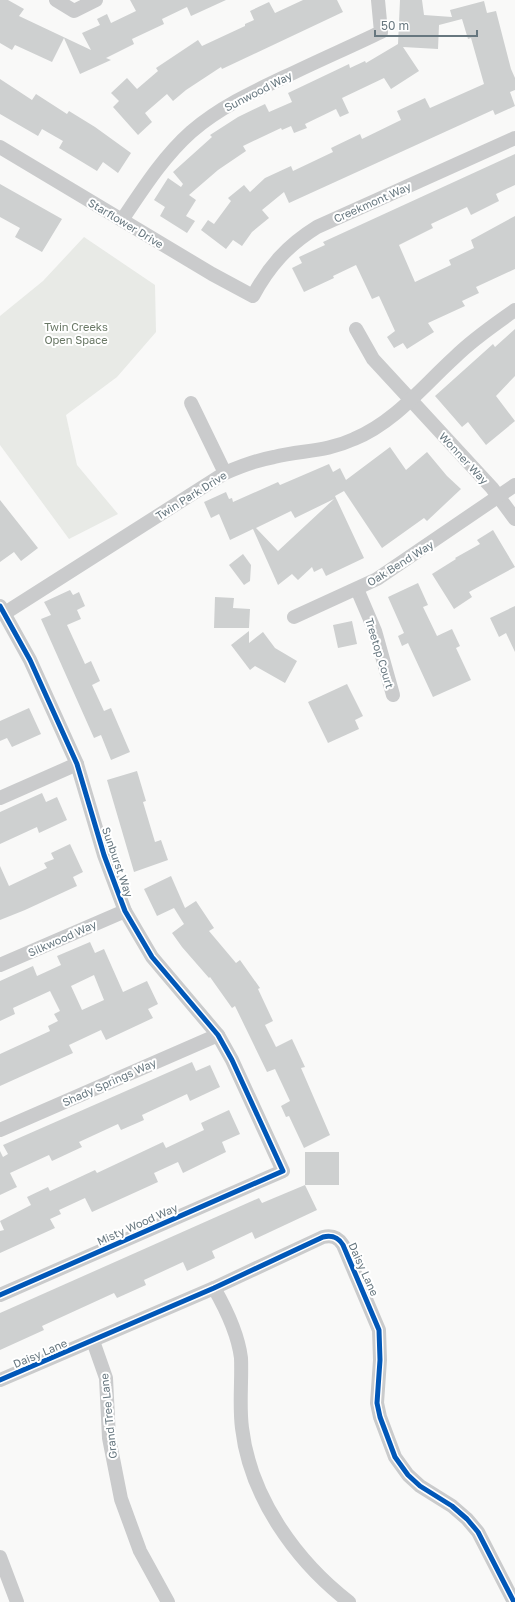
<svg xmlns="http://www.w3.org/2000/svg" width="515" height="1602" font-family="'Golos Text',sans-serif">
	<rect width="100%" height="100%" fill="#f9f9f8"/>
	<path fill="#e8eae6" d="M84,237l71,48 1,47 -39,45 -51,38 11,50 41,49 -49,25 -69,-94v-129l43,-35z"/>
	<g fill="#ced0d0" fill-rule="evenodd">
		<path d="M0,0h8l16,9 -5,7 72,34 -9,-17 18,-8 -3,-6 10,-5 4,9 25,-12 -6,-11h96l-35,16 -4,-9 -25,12 2,5 -32,15 2,5 -28,14 5,2 -31,14 -16,-36 -12,24 -37,-17 -3,5 -12,-7z"/>
		<path d="M303,0h34l6,12 -121,57 -1,-2 -35,23 -13,11 -6,-7 -22,19 7,9 -14,13 -25,-28 6,-6 -8,-8 16,-15 10,11 21,-18 -2,-3 42,-28 4,6 43,-20v-2l9,-4 -4,-9 19,-9 6,11z"/>
		<path d="M400,0h22l2,15 28,2 -2,-7 34,-9 3,12 9,-2 15,58 4,9v12l-5,2 5,14 -20,9 -2,-5 -204,93 -5,-11 -22,18 7,8 -17,14 -10,14 -9,-6 -7,9 -25,-19 7,-10 6,4 17,-23 -3,-3 16,-13 6,7 15,-14 26,-12 2,5 40,-19 -2,-4 29,-14 2,5 39,-19 -4,-9 28,-13 5,10 54,-24 -13,-46 -3,1 -6,-20 -23,6 -1,24 -35,-2 16,24 -28,18 -7,-11 -42,20 7,15 -9,4 -4,-8 -31,15 2,4 -13,5 -3,-7 -9,4 -1,-2 -38,18 3,5 -28,19 -29,25 7,5 -10,16 9,5 -8,12 -27,-17 5,-9 -11,-7 14,-22 13,9 2,-3 -10,-12 39,-35 -2,-2 28,-18 27,-13 4,8 23,-10 -4,-9 61,-29 1,4 15,-7 1,2 32,-19z"/>
		<path d="M0,79l32,21 4,-6 31,20 2,-3 26,16 36,26 -13,20 -15,-11 -6,9 -38,-23 4,-7 -21,-12 -4,7 -38,-22z"/>
		<path d="M515,154v31l-19,9 3,7 -28,14 -4,-8 -36,17 2,4 -34,17 16,37 36,-17 -2,-5 25,-12 -3,-8 44,-24v53l-39,18 3,6 -17,8 3,5 -37,17 6,9 -27,17 -4,-6 -9,5 -7,-11 8,-6 -16,-35 -7,3 -16,-34 -23,11 1,2 -30,14 -12,-24 10,-5 -3,-6 26,-12 -2,-3z"/>
		<path d="M0,184l62,35 -20,33 -27,-15 5,-9 -20,-11z"/>
		<path d="M515,329v47l-19,20 19,25 -29,24 -18,-23 -6,5 -27,-31 58,-52 2,3z"/>
		<path d="M390,447l16,23 21,-18 20,24 14,13 -34,32 -3,-3 -42,30 -38,-57 -9,5 29,62 -38,18 -4,-8 -8,4 -2,-5 -14,13 -6,-6 -14,11 -25,-56 -23,11 -11,-26 -8,4 -7,-16 22,-10 3,7 3,-1 1,4 45,-20 2,3 49,-21 4,8 7,-4 6,12zM334,499l-56,52 -22,-23 35,-17 4,7z"/>
		<path d="M0,500l38,48 -17,13 -7,-9 -14,10z"/>
		<path d="M493,530l22,37 -46,25 3,5 -18,12 -22,-35 24,-15 -1,-1 25,-14 -3,-4z"/>
		<path d="M243,554l8,11 -1,16 -6,4 -15,-20z"/>
		<path d="M418,583l10,22 -5,2 14,29 15,-7 8,17 -4,2 15,32 -38,17 -25,-54 -6,3 -4,-10 6,-3 -16,-36z"/>
		<path d="M70,590l3,5 6,-3 6,14 -8,4 4,9 -14,6 18,39 6,-3 9,20 -8,4 12,26 7,-3 19,44 -19,8 -10,-25 -7,3 -53,-119 10,-4 -7,-13z"/>
		<path d="M215,597l19,1 -1,10 17,1 -1,19h-35z"/>
		<path d="M515,606v46l-9,-19 -7,4 -9,-19z"/>
		<path d="M352,621l5,23 -19,4 -5,-23z"/>
		<path d="M249,631v12l14,-11 12,16 22,13 -12,22 -30,-17 -5,4 -19,-25z"/>
		<path d="M347,684l16,32 -8,4 4,9 -31,14 -20,-41z"/>
		<path d="M29,708l12,26 -29,13 -5,-9 -7,3v-20z"/>
		<path d="M137,771l9,30 -3,1 12,40 6,-2 7,20 -34,12 -27,-92z"/>
		<path d="M42,793l4,9 11,-5 10,23 -28,13 -2,-6 -37,17v-32z"/>
		<path d="M70,844l13,28 -10,5 4,9 -52,24 -25,10v-54l9,20 38,-18 -3,-5 10,-4 -3,-6z"/>
		<path d="M171,876l14,32 11,-7 18,27 -5,3 27,32 4,-3 20,28 -2,1 15,32 -8,4 11,22 16,-8 13,28 -4,1 29,67 -26,13 -15,-32 -3,1 -5,-11 9,-5 -15,-32 -8,3 -32,-66 -3,2 -22,-31 -1,1 -27,-31 -10,-14 12,-9 -10,-16 -17,8 -13,-27z"/>
		<path d="M90,942l5,11 9,-4 19,43 24,-11 11,23 -10,5 5,9 -47,22 -5,-10 -32,15 4,8 -73,33v-32l50,-23 -2,-5 10,-5 -4,-7 6,-3 -10,-20 -37,17 2,6 -15,7v-40l33,-15 4,10 24,-11 -4,-9zM94,975l10,25 -22,10 -11,-24z"/>
		<path d="M192,1062l4,9 14,-6 10,22 -30,14 -3,-7 -45,21 2,5 -23,10 -3,-6 -39,18 3,5 -30,14 -3,-6 -39,18 7,14 -17,8v-44l3,6 5,-3 -5,-9z"/>
		<path d="M229,1110l11,24 -18,8 4,10 -43,21 -5,-11 -24,11 4,9 -66,30 -7,-14 -26,12 2,4 -11,5 5,9 -55,25v-22l4,-1 -4,-9 31,-16 -4,-8 21,-10 2,4 45,-21 2,3 66,-31 3,6 38,-18 -3,-7z"/>
		<path d="M305,1152h34v33h-34l12,25 -62,29 -3,-7 -40,19 3,7 -28,13 -4,-9 -39,18 2,5 -29,13 -3,-5 -72,33 2,4 -44,20v-37l259,-115 3,5 43,-18z"/>
	</g>
	<g fill="none" stroke-linecap="round" stroke-linejoin="round">
		<g stroke="#cacbcc" stroke-width="14">
			<path d="M56,0l18,11 22,-11"/>
			<path d="M0,147l212,127 41,22c16,-30 35,-51 64,-69l198,-89"/>
			<path d="M122,220c21,-31 41,-63 69,-88 30,-26 66,-42 102,-59 29,-14 59,-27 88,-41l-3,-32"/>
			<path d="M356,329l17,30 119,129 23,31"/>
			<path d="M191,403l34,70"/>
			<path d="M357,589l18,42 18,64"/>
			<path d="M0,606l30,54 47,104 27,91 21,56 27,46 66,78 14,25 51,111 -283,124"/>
			<path d="M5,613l220,-140c16,-7 32,-13 49,-16 29,-7 52,-5 80,-18 41,-17 69,-53 101,-82 18,-18 39,-32 60,-47"/>
			<path d="M294,617l83,-38 138,-94"/>
			<path d="M0,798l77,-34"/>
			<path d="M0,965l125,-54"/>
			<path d="M0,1130l218,-95"/>
			<path d="M214,1288c12,21 24,45 27,70 1,24 -2,47 1,70 8,69 54,133 107,174"/>
			<path d="M93,1341l13,37 3,60 12,61 19,52 28,51"/>
			<path d="M0,1380l214,-92 109,-51c9,-2 15,0 20,8l36,85 1,30 -3,43 3,14 15,40 13,18 12,11 32,20 15,13 11,13 36,70"/>
			<path d="M0,1557l17,45"/>
		</g>
		<defs>
			<g id="cycleway">
				<path d="M0,606l30,54 47,104 27,91 21,56 27,46 66,78 14,25 51,111 -283,124"/>
				<path d="M0,1380l214,-92 109,-51c9,-2 15,0 20,8l36,85 1,30 -3,43 3,14 15,40 13,18 12,11 32,20 15,13 11,13 36,70"/>
			</g>
		</defs>
		<use href="#cycleway" stroke="#fff" stroke-width="8"/>
		<use href="#cycleway" stroke="#0057b8" stroke-width="5"/>
	</g>
	<g text-anchor="middle" dominant-baseline="central" stroke-width="4" stroke-linejoin="round" paint-order="stroke">
		<g font-size="11" fill="#67777f" stroke="#fff">
			<text transform="translate(258 91) rotate(-27)">Sunwood Way</text>
			<text transform="translate(372 202) rotate(-24)">Creekmont Way</text>
			<text transform="translate(126 223) rotate(31)">Starflower Drive</text>
			<text transform="translate(464 458) rotate(47)">Wonner Way</text>
			<text transform="translate(191 495) rotate(-32)">Twin Park Drive</text>
			<text transform="translate(400 563) rotate(-32)">Oak Bend Way</text>
			<text transform="translate(380 653) rotate(73)">Treetop Court</text>
			<text transform="translate(118 862) rotate(71)">Sunburst Way</text>
			<text transform="translate(62 938) rotate(-24)">Silkwood Way</text>
			<text transform="translate(109 1082) rotate(-24)">Shady Springs Way</text>
			<text transform="translate(137 1224) rotate(-24)">Misty Wood Way</text>
			<text transform="translate(364 1269) rotate(66)">Daisy Lane</text>
			<text transform="translate(40 1353) rotate(-23)">Daisy Lane</text>
			<text transform="translate(108 1416) rotate(-96)">Grand Tree Lane</text>
		</g>
		<g font-size="11" fill="#6a7866" stroke="#fff">
			<text x="76" y="326">Twin Creeks<tspan x="76" dy="13">Open Space</tspan></text>
		</g>
	</g>
	<path d="M375 30v6h102v-6" fill="none" stroke="#67777f" stroke-width="2"/>
	<text x="381" y="30" font-size="12" fill="#67777f" stroke="#ffffff" stroke-width="3" paint-order="stroke">50 m</text>
</svg>
